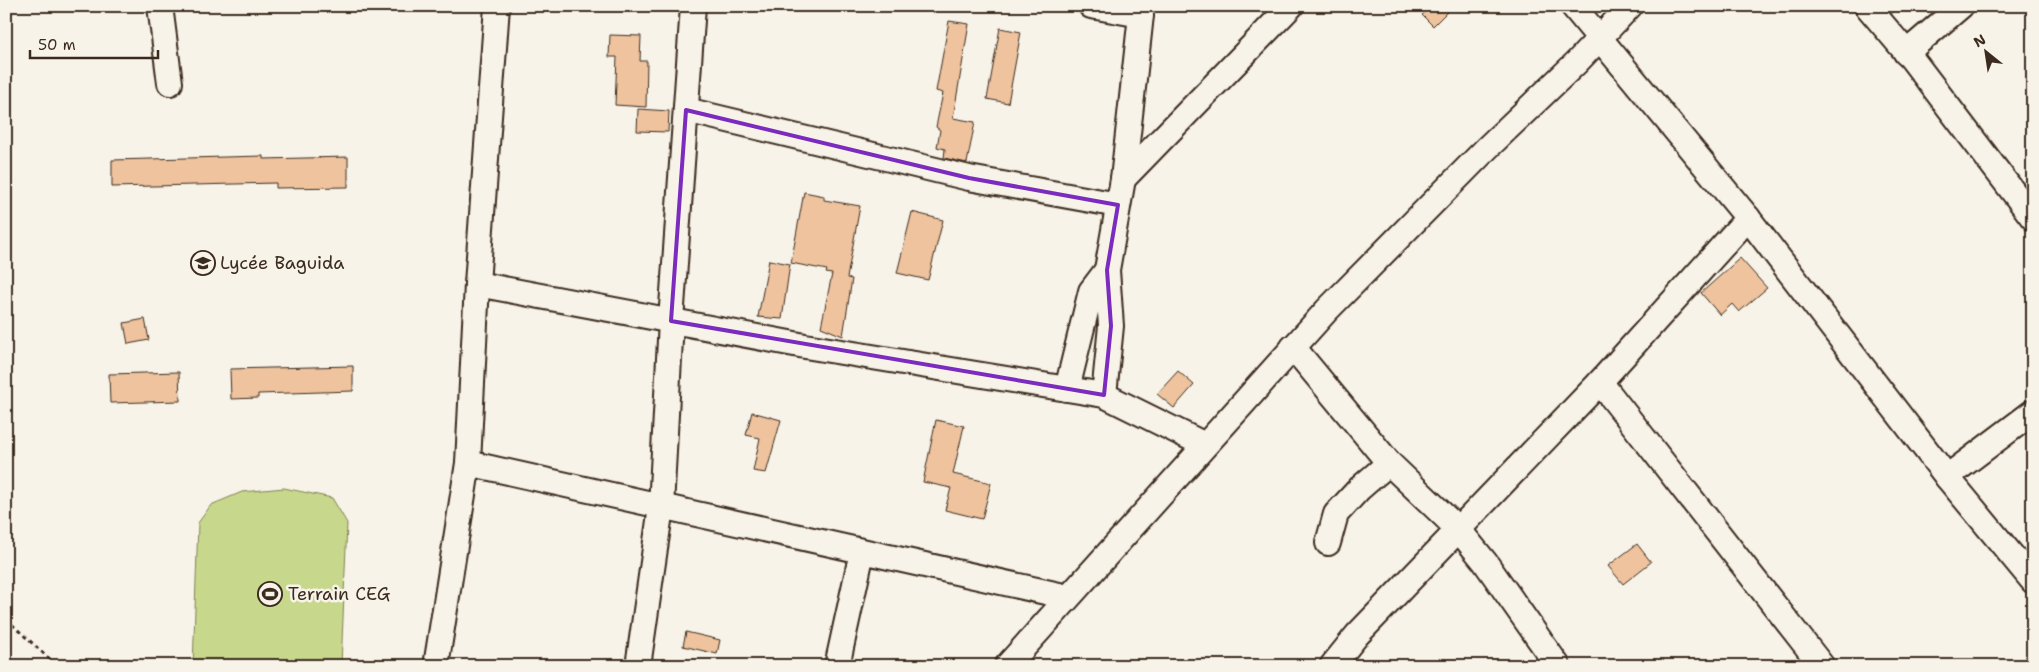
<svg xmlns="http://www.w3.org/2000/svg" width="2039" height="672" font-family="'Shantell Sans',sans-serif">
	<rect width="100%" height="100%" fill="#f7f3e8"/>
	<filter id="ink" filterUnits="userSpaceOnUse"><feTurbulence type="fractalNoise" baseFrequency=".02" numOctaves="2"/><feDisplacementMap in="SourceGraphic" scale="10" xChannelSelector="R" yChannelSelector="G"/><feConvolveMatrix kernelMatrix="1 2 1 2 8 2 1 2 1" color-interpolation-filters="sRGB"/></filter>
	<g filter="url(#ink)">
		<path fill="#c7d88c" stroke="#818155" d="M284,488l48,10 15,25 -6,143h-148l5,-143 13,-18 31,-13z"/>
		<g fill="#eec39e" stroke="#3b2a1e">
			<path d="M1431,6h22l-20,20 -11,-11z"/>
			<path d="M949,21l20,3 -16,94 22,4 -8,41 -23,-5 1,-9 -8,-2 3,-17 -4,-3 7,-34 -7,-2z"/>
			<path d="M1000,28l21,4 -13,71 -21,-4z"/>
			<path d="M610,35l31,1 -1,25h7l-1,46 -31,-2 2,-48h-8z"/>
			<path d="M638,109l31,2 -1,21 -31,-1z"/>
			<path d="M263,156v3l85,-2v30l-72,1v-5l-164,4v-27z"/>
			<path d="M804,192l20,4v4l36,6 -13,72 5,1 -9,57 -22,-9 11,-53 -6,-1 1,-3 -36,-7z"/>
			<path d="M912,212l31,8 -15,60 -31,-7z"/>
			<path d="M1740,258l27,30 -28,24 -7,-8 -12,11 -19,-22z"/>
			<path d="M769,260l21,4 -8,55 -24,-2z"/>
			<path d="M145,319l4,21 -21,4 -4,-21z"/>
			<path d="M353,366v25l-95,3v4l-27,1 -1,-30z"/>
			<path d="M1178,371l16,14 -20,23 -17,-14z"/>
			<path d="M179,372l1,29 -70,2 -1,-29z"/>
			<path d="M752,412l29,8 -15,53 -13,-2 7,-33 -14,-3z"/>
			<path d="M936,420l28,6 -11,48 38,9 -9,36 -37,-9 6,-22 -28,-6z"/>
			<path d="M1637,544l14,18 -28,22 -15,-18z"/>
			<path d="M686,632l34,8 -3,14 -34,-8z"/>
		</g>
		<g fill="none" stroke-linecap="round" stroke-linejoin="round">
			<defs>
				<g id="minor">
					<path d="M160,6l10,77"/>
					<path d="M1091,6l50,9"/>
					<path d="M1573,6l175,212 199,259 86,104"/>
					<path d="M1867,6l45,53 121,159"/>
					<path d="M1906,53l55,-47"/>
					<path d="M686,110l283,68 149,27"/>
					<path d="M1123,179l168,-173"/>
					<path d="M477,284l328,62 299,49 101,50"/>
					<path d="M1293,347l96,116 70,67 26,32 73,104"/>
					<path d="M1600,382l222,284"/>
					<path d="M1067,389l24,-98 16,-21"/>
					<path d="M1104,395l7,-69 -4,-56 16,-91 18,-164 -2,-9"/>
					<path d="M468,463l600,134"/>
					<path d="M1947,477l86,-65"/>
					<path d="M1328,543l8,-29 23,-25 30,-26"/>
					<path d="M436,666l32,-203 9,-179 20,-278"/>
					<path d="M638,666l23,-159 10,-186 22,-315"/>
					<path d="M837,666l25,-114"/>
					<path d="M1007,666l320,-356 160,-162 90,-86 53,-56"/>
					<path d="M1332,666l25,-31 243,-253 148,-164"/>
				</g>
			</defs>
			<use href="#minor" stroke="#3b2a1e" stroke-width="28"/>
			<path stroke="#3b2a1e" stroke-width="3" stroke-dasharray="4 4" stroke-linecap="butt" d="M6,619l50,46"/>
			<use href="#minor" stroke="#f7f3e8" stroke-width="24"/>
		</g>
	</g>
	<path fill="none" stroke="#7b2cbf" stroke-width="4" stroke-linejoin="round" d="M686,110l283,68 149,27 -11,65 4,56 -7,69 -433,-74z"/>
	<defs>
		<symbol id="school-ring" viewBox="-11 -11 22 22"><circle r="9.5" fill="#f7f3e8" stroke="#3b2a1e" stroke-width="1.5"/><path d="M0-5L7-2L0 1L-7-2ZM-4 1L0 2.5L4 1V4Q0 6-4 4Z" fill="#3b2a1e"/></symbol>
		<symbol id="stadium-ring" viewBox="-11 -11 22 22"><circle r="9.5" fill="#f7f3e8" stroke="#3b2a1e" stroke-width="1.5"/><path d="M0-5a6.5 5 0 1 0 0 10a6.5 5 0 1 0 0-10ZM-3.5-1.8h7v3.6h-7Z" fill="#3b2a1e"/></symbol>
	</defs>
	<g fill-rule="evenodd">
		<use href="#school-ring" x="189" y="249" width="28" height="28"/>
		<use href="#stadium-ring" x="256" y="580" width="28" height="28"/>
	</g>
	<g text-anchor="middle" dominant-baseline="central" stroke-width="5" stroke-linejoin="round" paint-order="stroke">
		<g font-size="18" fill="#3b2a1e" stroke="#f7f3e8" text-anchor="start">
			<text x="220" y="263">Lycée Baguida</text>
			<text x="288" y="594">Terrain CEG</text>
		</g>
	</g>
	<rect width="2039" height="672" fill="none" stroke="#f7f3e8" stroke-width="25"/>
	<rect x="12" y="12" width="2014" height="647" fill="none" stroke="#3b2a1e" stroke-width="2" filter="url(#ink)"/>
	<g transform="translate(1986 52) rotate(330)" stroke="#f7f3e8" stroke-width="4" paint-order="stroke">
	<path d="M0-4L9 19L0 12L-9 19Z" fill="#3b2a1e"/>
	<text y="-8" font-size="14" font-weight="bold" text-anchor="middle" fill="#3b2a1e">N</text>
	</g>
	<path d="M30 50v8h128v-8" fill="none" stroke="#3b2a1e" stroke-width="2.5"/>
	<text x="38" y="50" font-size="15" fill="#3b2a1e" stroke="#f7f3e8" stroke-width="4" paint-order="stroke">50 m</text>
</svg>
